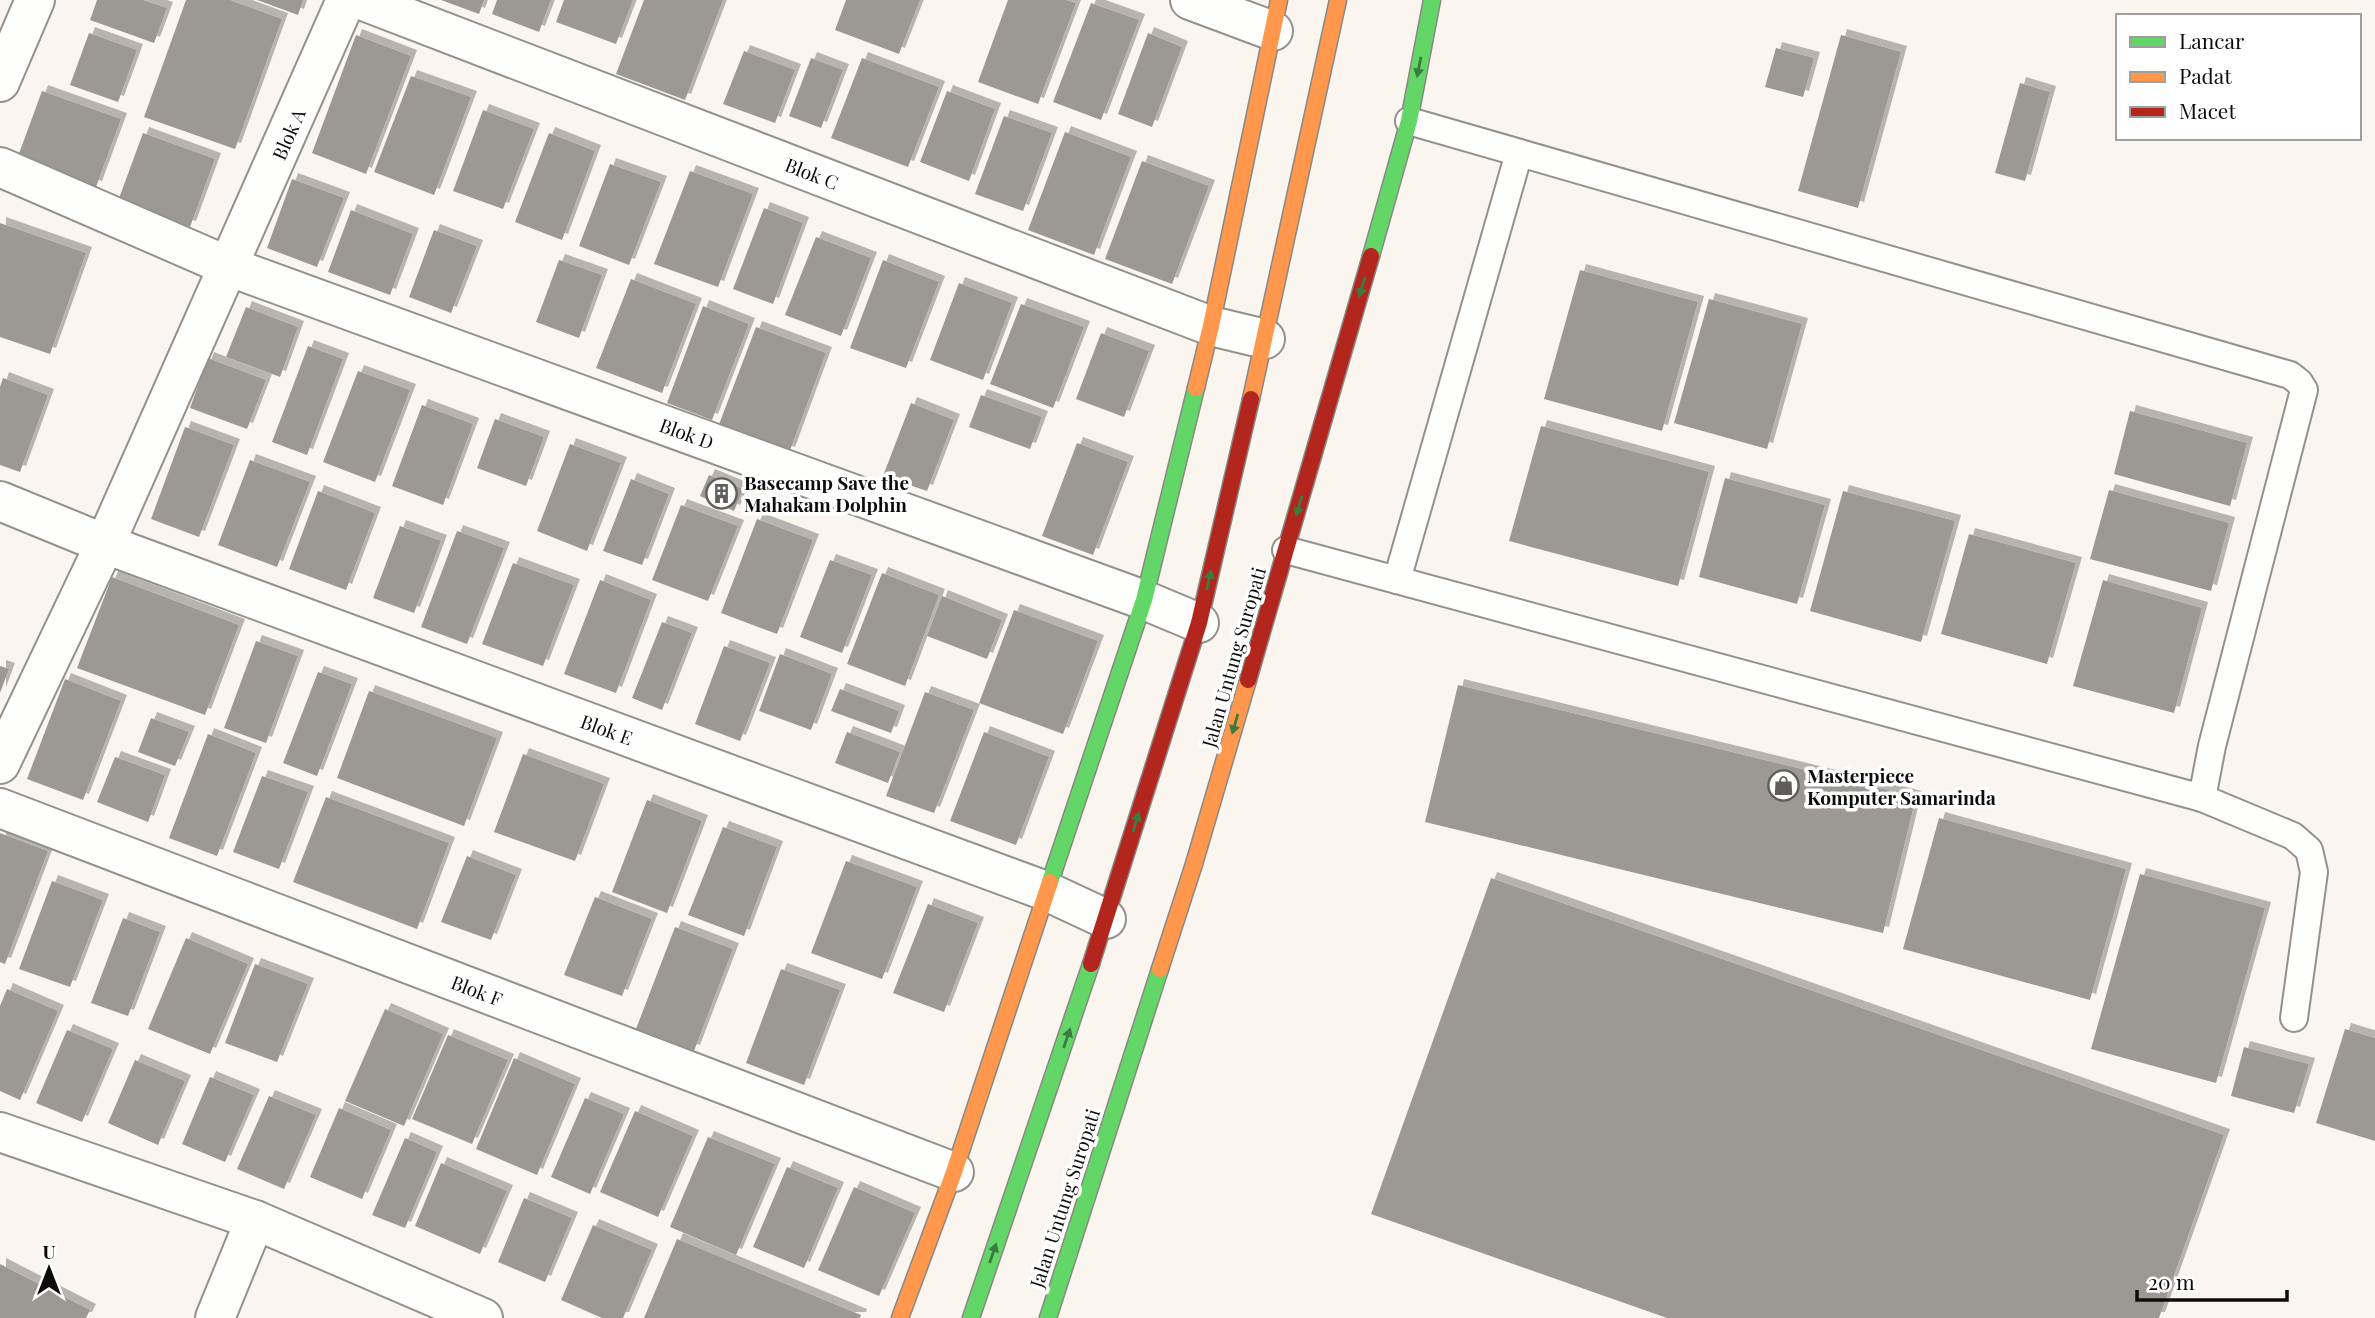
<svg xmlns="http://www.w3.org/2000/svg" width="2375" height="1318" font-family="'Playfair Display',serif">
	<defs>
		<filter id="shadow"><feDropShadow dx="6" dy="-6" stdDeviation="0" flood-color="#0004"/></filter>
	</defs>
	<rect width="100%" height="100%" fill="#faf6ef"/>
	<g fill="#9c9995" filter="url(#shadow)">
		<path d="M97,0h46l24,8 -13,35 -64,-23z"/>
		<path d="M186,0h44l52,19 -47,130 -91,-32z"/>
		<path d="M257,0h46l-5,15z"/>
		<path d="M441,0h43l-5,14z"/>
		<path d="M497,0h54l-12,32 -47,-18z"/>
		<path d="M564,0h69l-17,44 -60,-22z"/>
		<path d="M644,0h79l-38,100 -69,-26z"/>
		<path d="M846,0h74l-21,54 -64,-24z"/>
		<path d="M1008,0h58l10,3 -38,101 -60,-22z"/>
		<path d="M1091,3l48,17 -38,100 -48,-18z"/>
		<path d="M89,33l48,17 -19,52 -48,-17z"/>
		<path d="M1148,33l34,14 -30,80 -34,-13z"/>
		<path d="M356,35l55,21 -45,118 -54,-21z"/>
		<path d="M1841,35l60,17 -43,156 -60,-17z"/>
		<path d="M1776,48l38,10 -11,39 -38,-10z"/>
		<path d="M744,51l51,19 -20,53 -52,-19z"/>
		<path d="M811,58l32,12 -22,58 -32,-12z"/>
		<path d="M862,58l77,29 -31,80 -77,-29z"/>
		<path d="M411,76l60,21 -37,98 -60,-23z"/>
		<path d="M2020,83l30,9 -25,89 -30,-8z"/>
		<path d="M42,91l79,28 -25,68 -79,-28z"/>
		<path d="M947,91l48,18 -26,72 -49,-19z"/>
		<path d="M483,110l51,19 -31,80 -50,-18z"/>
		<path d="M1004,116l48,17 -29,78 -48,-17z"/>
		<path d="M1065,132l66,25 -37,98 -66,-25z"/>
		<path d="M143,133l72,26 -25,68 -72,-26z"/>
		<path d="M549,133l46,18 -33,89 -47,-18z"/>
		<path d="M1142,161l67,25 -37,98 -67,-25z"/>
		<path d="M610,164l51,18 -32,83 -50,-19z"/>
		<path d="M690,171l63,23 -35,93 -64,-23z"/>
		<path d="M292,179l52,19 -27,69 -50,-19z"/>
		<path d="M764,208l39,15 -30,81 -40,-15z"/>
		<path d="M351,210l62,24 -23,61 -62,-23z"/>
		<path d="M0,223l86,30 -36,101 -50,-17z"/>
		<path d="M434,230l43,16 -26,67 -42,-16z"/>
		<path d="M816,237l55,21 -30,78 -56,-21z"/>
		<path d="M559,260l43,15 -23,63 -43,-16z"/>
		<path d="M883,260l56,22 -33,86 -56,-20z"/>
		<path d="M1580,270l118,32 -36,129 -118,-32z"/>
		<path d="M631,279l65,25 -34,89 -66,-25z"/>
		<path d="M959,283l53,20 -29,77 -53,-20z"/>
		<path d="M1709,299l93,25 -35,125 -93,-26z"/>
		<path d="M1021,304l63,23 -31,81 -63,-24z"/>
		<path d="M703,306l46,18 -37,96 -45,-17z"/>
		<path d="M246,307l52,20 -18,50 -54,-20z"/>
		<path d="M756,327l70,26 -37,100 -71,-26z"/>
		<path d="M1101,333l48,18 -25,66 -48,-18z"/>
		<path d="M308,346l35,13 -36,96 -35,-13z"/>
		<path d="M208,358l58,22 -19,49 -57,-21z"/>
		<path d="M358,371l52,19 -35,92 -52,-20z"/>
		<path d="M3,378l45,17 -28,77 -20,-7v-78z"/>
		<path d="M981,395l61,22 -12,32 -61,-22z"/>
		<path d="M911,403l43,17 -27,71 -44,-15z"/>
		<path d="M422,405l51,19 -30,81 -51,-19z"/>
		<path d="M2130,411l117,32 -17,63 -116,-32z"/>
		<path d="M495,419l49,18 -18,49 -49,-18z"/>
		<path d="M1541,426l168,46 -31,114 -169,-45z"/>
		<path d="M185,427l49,18 -35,92 -48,-18z"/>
		<path d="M1077,443l51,19 -35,93 -51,-19z"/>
		<path d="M570,444l51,19 -34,88 -50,-20z"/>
		<path d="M250,460l60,22 -33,85 -59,-22z"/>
		<path d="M709,475l34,14 -9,22 -34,-15z"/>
		<path d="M1725,478l100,27 -28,99 -98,-27z"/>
		<path d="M631,479l38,15 -27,71 -39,-14z"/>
		<path d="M2109,490l120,33 -18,68 -121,-32z"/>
		<path d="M318,491l57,22 -29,77 -57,-21z"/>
		<path d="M1843,491l112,30 -34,121 -111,-31z"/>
		<path d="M681,505l57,21 -30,75 -56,-21z"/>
		<path d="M757,519l56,21 -36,94 -56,-21z"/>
		<path d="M400,526l41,15 -27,72 -41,-15z"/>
		<path d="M457,531l47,17 -37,96 -46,-17z"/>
		<path d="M1969,534l107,29 -29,101 -106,-30z"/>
		<path d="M830,560l42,15 -30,78 -42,-16z"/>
		<path d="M513,563l61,22 -31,81 -61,-22z"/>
		<path d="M882,573l57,22 -34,91 -58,-22z"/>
		<path d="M112,577l127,48 -34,90 -128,-47z"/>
		<path d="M600,580l51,20 -35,93 -52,-19z"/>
		<path d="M2103,580l99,28 -28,105 -101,-27z"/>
		<path d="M942,596l60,24 -15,39 -60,-23z"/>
		<path d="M1014,610l84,31 -35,93 -84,-31z"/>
		<path d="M662,622l30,11 -30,77 -30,-12z"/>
		<path d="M256,641l42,15 -32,87 -42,-15z"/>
		<path d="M724,646l46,17 -30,78 -45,-17z"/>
		<path d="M780,654l52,20 -21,56 -52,-19z"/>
		<path d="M0,666l9,3 -9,24z"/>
		<path d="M318,672l34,12 -35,92 -34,-13z"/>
		<path d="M65,679l56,22 -38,99 -56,-21z"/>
		<path d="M1458,685l458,112 -33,136 -458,-111z"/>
		<path d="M840,689l59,22 -8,22 -60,-22z"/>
		<path d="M369,691l128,47 -33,88 -127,-48z"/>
		<path d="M925,692l49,18 -40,103 -48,-17z"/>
		<path d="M151,718l38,14 -14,34 -37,-14z"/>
		<path d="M847,732l53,20 -12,31 -53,-20z"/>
		<path d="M984,732l65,25 -33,88 -66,-24z"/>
		<path d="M208,734l48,19 -39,103 -48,-18z"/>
		<path d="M523,754l81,30 -29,77 -81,-29z"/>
		<path d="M115,757l50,18 -17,47 -51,-20z"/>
		<path d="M262,776l46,16 -29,77 -46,-17z"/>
		<path d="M326,797l123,46 -32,86 -124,-47z"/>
		<path d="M647,800l55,21 -35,92 -55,-21z"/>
		<path d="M1939,818l187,51 -36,131 -187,-51z"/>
		<path d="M723,827l54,20 -33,89 -56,-21z"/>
		<path d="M0,833l48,18 -43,113 -5,-2z"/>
		<path d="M467,856l49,19 -25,65 -50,-18z"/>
		<path d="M846,861l71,26 -35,92 -71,-26z"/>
		<path d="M2140,874l125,34 -49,175 -125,-34z"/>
		<path d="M1491,878l733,257 -65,183h-492l-296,-104z"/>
		<path d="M52,881l51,19 -33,87 -51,-18z"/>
		<path d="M595,897l57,22 -30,77 -58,-21z"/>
		<path d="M928,904l50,19 -34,89 -51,-19z"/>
		<path d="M123,918l37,14 -32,84 -37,-13z"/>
		<path d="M675,927l58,22 -39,102 -58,-22z"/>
		<path d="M186,938l62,26 -38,90 -62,-25z"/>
		<path d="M255,964l53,20 -31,78 -52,-19z"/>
		<path d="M781,969l59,21 -36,95 -58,-22z"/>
		<path d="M7,989l51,22 -38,89 -20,-9v-85z"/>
		<path d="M385,1009l58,25 -39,92 -59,-25z"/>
		<path d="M2345,1029l30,9v103l-59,-18z"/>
		<path d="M67,1030l46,19 -31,73 -46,-19z"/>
		<path d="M448,1035l60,25 -36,84 -60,-25z"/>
		<path d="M2244,1047l65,17 -15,49 -63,-17z"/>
		<path d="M514,1058l61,26 -38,91 -61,-26z"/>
		<path d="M135,1060l50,21 -27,64 -50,-22z"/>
		<path d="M210,1077l44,18 -29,67 -43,-18z"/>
		<path d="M269,1096l47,19 -32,74 -47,-20z"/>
		<path d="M585,1098l39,16 -34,80 -39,-17z"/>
		<path d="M339,1108l52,22 -29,69 -52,-22z"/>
		<path d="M635,1111l58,25 -35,81 -58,-25z"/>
		<path d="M708,1137l67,27 -39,91 -66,-28z"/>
		<path d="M405,1138l32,14 -32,76 -33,-13z"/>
		<path d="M441,1163l66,28 -27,63 -65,-28z"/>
		<path d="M787,1167l51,21 -34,80 -51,-21z"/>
		<path d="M854,1187l61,26 -36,83 -61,-26z"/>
		<path d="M524,1198l48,20 -27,64 -47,-20z"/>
		<path d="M593,1225l59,25 -29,68h-21l-41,-18z"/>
		<path d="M677,1239l184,76 -1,3h-216z"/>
		<path d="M0,1264l90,46 -4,8h-86z"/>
	</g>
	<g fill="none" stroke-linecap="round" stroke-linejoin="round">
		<defs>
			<g id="lane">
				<path d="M1409,121l881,254 9,7 5,8 -92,356 -10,52"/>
				<path d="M1286,550l916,248 91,38 16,14 5,22 -20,146"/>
				<path d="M1397,580l122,-427"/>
			</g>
			<g id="street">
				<path d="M361,0l850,326 54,13"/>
				<path d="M1190,0l83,31"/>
				<path d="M0,82l35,-82"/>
				<path d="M0,167l230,100 914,333 55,23"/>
				<path d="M0,501l105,43 941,347 60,28"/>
				<path d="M0,764l105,-220 241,-544"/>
				<path d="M0,808l954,364"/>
				<path d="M0,1132l255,88 228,98"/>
				<path d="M215,1318l40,-98"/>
			</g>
			<g id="fast">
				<path d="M1371,256l38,-135 23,-121"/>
				<path d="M1050,882l94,-282 52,-212"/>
				<path d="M971,1318l120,-354"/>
				<path d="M1048,1318l112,-349"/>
			</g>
			<g id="slow">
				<path d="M1196,388l15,-62 68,-326"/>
				<path d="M1251,399l87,-399"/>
				<path d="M1160,969l34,-105 54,-184"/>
				<path d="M900,1318l54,-146 96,-290"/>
			</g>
			<g id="jam">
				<path d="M1248,680l123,-424"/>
				<path d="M1091,964l108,-341 52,-224"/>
			</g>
		</defs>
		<use href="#lane" stroke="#93918e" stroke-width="30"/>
		<use href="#street" stroke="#93918e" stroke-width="42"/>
		<use href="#fast" stroke="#8a8885" stroke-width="19"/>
		<use href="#slow" stroke="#8a8885" stroke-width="19"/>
		<use href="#jam" stroke="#8a8885" stroke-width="19"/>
		<use href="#lane" stroke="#fefefd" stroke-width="26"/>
		<use href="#street" stroke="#fefefd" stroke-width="38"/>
		<use href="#fast" stroke="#63d668" stroke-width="16"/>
		<use href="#slow" stroke="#ff974d" stroke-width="16"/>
		<use href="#jam" stroke="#b3261e" stroke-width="16"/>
	</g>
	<defs><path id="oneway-solid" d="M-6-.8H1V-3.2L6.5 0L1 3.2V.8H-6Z" transform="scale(1.75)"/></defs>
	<g fill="#3c7b3f">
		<use href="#oneway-solid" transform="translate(1419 67) rotate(101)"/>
		<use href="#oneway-solid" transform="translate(1362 287) rotate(106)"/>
		<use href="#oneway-solid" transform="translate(1299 506) rotate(106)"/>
		<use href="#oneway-solid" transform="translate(1209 580) rotate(-77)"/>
		<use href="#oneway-solid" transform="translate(1235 724) rotate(106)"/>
		<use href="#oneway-solid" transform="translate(1136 822) rotate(-73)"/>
		<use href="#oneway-solid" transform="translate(1067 1038) rotate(-71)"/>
		<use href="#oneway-solid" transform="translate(993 1253) rotate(-71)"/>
	</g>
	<defs>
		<symbol id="building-ring" viewBox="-11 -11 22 22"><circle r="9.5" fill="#fff" stroke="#5f5e5b" stroke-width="1.5"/><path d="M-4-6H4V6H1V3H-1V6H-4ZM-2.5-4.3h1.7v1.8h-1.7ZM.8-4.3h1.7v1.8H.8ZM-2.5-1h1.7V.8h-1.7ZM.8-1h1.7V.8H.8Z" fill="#5f5e5b"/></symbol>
		<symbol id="shop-ring" viewBox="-11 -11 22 22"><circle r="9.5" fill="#fff" stroke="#5f5e5b" stroke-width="1.5"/><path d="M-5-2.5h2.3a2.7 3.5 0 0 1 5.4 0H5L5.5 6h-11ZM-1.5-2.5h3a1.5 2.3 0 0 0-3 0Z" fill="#5f5e5b"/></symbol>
	</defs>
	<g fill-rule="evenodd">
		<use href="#building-ring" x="704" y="476" width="35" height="35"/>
		<use href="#shop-ring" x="1766" y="768" width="35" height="35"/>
	</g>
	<g text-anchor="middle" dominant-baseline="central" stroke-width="7" stroke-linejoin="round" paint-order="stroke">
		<g font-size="19" fill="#0c0c0c" stroke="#fff">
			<text transform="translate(288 134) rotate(-66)">Blok A</text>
			<text transform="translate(812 173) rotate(21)">Blok C</text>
			<text transform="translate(687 433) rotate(20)">Blok D</text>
			<text transform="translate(1233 657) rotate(-74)">Jalan Untung Suropati</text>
			<text transform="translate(607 729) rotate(20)">Blok E</text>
			<text transform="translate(477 990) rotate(21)">Blok F</text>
			<text transform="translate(1064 1198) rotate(-72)">Jalan Untung Suropati</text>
		</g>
		<g font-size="19" font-weight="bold" fill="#0c0c0c" stroke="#fff" text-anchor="start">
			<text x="744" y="482">Basecamp Save the<tspan x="744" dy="22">Mahakam Dolphin</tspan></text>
			<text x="1807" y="775">Masterpiece<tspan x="1807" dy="22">Komputer Samarinda</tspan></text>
		</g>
	</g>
	<rect x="2116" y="14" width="245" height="126" fill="#ffffff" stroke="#9e9e9e" stroke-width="2"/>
	<rect x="2130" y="37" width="35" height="10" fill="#63d668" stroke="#9e9e9e" stroke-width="2"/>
	<text x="2179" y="49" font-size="21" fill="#0c0c0c">Lancar</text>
	<rect x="2130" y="72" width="35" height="10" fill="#ff974d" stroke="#9e9e9e" stroke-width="2"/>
	<text x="2179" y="84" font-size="21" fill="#0c0c0c">Padat</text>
	<rect x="2130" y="107" width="35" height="10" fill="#b3261e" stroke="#9e9e9e" stroke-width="2"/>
	<text x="2179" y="119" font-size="21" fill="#0c0c0c">Macet</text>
	<g transform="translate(49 1269)" stroke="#ffffff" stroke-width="5" paint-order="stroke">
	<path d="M0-5L12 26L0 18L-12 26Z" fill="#0c0c0c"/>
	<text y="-10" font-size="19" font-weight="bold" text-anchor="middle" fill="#0c0c0c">U</text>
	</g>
	<path d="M2137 1290v10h150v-10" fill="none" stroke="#0c0c0c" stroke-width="3.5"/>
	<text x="2148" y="1290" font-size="21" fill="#0c0c0c" stroke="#ffffff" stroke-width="5" paint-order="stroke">20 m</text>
</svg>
